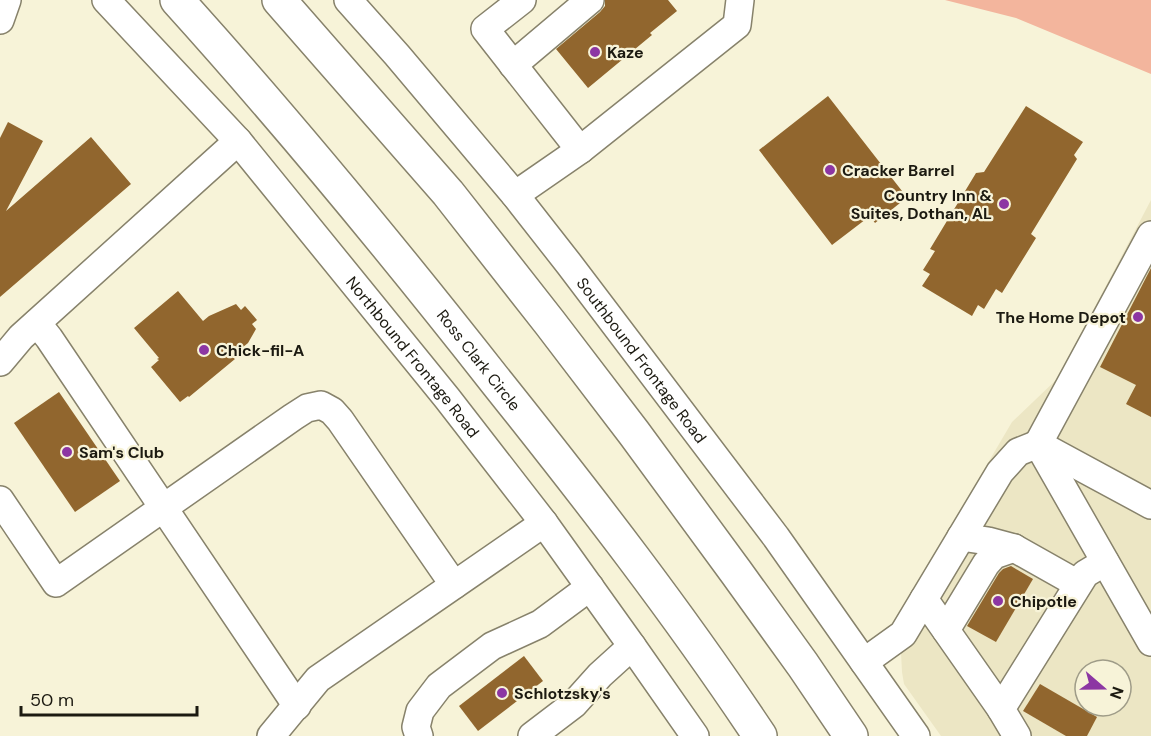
<svg xmlns="http://www.w3.org/2000/svg" width="1151" height="736" font-family="'DM Sans',sans-serif">
	<rect width="100%" height="100%" fill="#f7f3d8"/>
	<path fill="#ece6c4" fill-rule="evenodd" d="M1151,200v536h-210l-37,-52 -2,-12 -3,-58 113,-192 45,-43zM1085,670h36v36h-36z"/>
	<path fill="#f3b59d" d="M945,0h206v74l-135,-56z"/>
	<g fill="#91662e">
		<path d="M605,0h63l9,11 -27,22 2,2 -64,53 -32,-39 44,-37 5,-6z"/>
		<path d="M828,96l74,95 -7,5 5,7 -25,20 -5,-7 -38,29 -73,-95z"/>
		<path d="M1026,106l57,36 -9,13 3,4 -46,75 5,4 -34,55 -6,-4 -12,20 -6,-4 -6,11 -50,-30 8,-12 -7,-4 12,-19 -5,-2 46,-76 8,-1z"/>
		<path d="M8,122l35,19 -37,70 85,-74 40,47 -131,113v-159z"/>
		<path d="M1151,268v149l-25,-13 10,-19 -36,-18z"/>
		<path d="M178,291l25,30 6,-5 27,-12 5,6 4,-4 12,14 -5,4 4,5 -8,14 -16,13 3,3 -46,38 -1,-1 -8,6 -29,-35 8,-7 -2,-1 2,-1 -25,-30z"/>
		<path d="M59,392l61,89 -45,31 -61,-89z"/>
		<path d="M1011,566l22,13 -37,63 -29,-16 32,-53 4,-4z"/>
		<path d="M524,656l19,25 -65,50 -19,-25z"/>
		<path d="M1040,684l57,33 -10,19h-21l-43,-25z"/>
	</g>
	<g fill="none" stroke-linecap="round" stroke-linejoin="round">
		<defs>
			<g id="minor">
				<path id="s1" d="M106,0l132,141 209,257 97,125 88,123 63,90"/>
				<path id="s2" d="M348,0l49,55 118,140 54,69 207,273 140,199"/>
				<path d="M522,0l-37,29 95,121"/>
				<path d="M0,20l7,-20"/>
				<path d="M513,65l77,-65"/>
				<path d="M515,195l65,-45 157,-125 3,-25"/>
				<path d="M1151,235l-113,209 113,198"/>
				<path d="M37,323l12,15 248,368"/>
				<path d="M0,362l21,-25 217,-196"/>
				<path d="M0,500l56,83 237,-166 14,-9 14,-3 11,6 8,9 114,165"/>
				<path d="M961,537l27,4 26,7 64,36"/>
				<path d="M924,599l77,110"/>
				<path d="M946,630l40,-66 8,-9 20,-7"/>
				<path d="M864,662l39,-28 97,-162 18,-20 20,-8 113,61"/>
				<path d="M271,736l47,-57 226,-156"/>
				<path d="M419,736l-3,-9 4,-16 19,-25 53,-40 48,-22 50,-37"/>
				<path d="M532,736l42,-32 26,-29 32,-29"/>
				<path d="M1017,736l-16,-27 84,-135 20,-12"/>
			</g>
			<g id="highway">
				<path id="s3" d="M177,0c112,124 218,253 321,384 91,114 181,230 262,352"/>
				<path d="M279,0l169,193 102,130 84,110 102,139 67,93 48,71"/>
			</g>
		</defs>
		<use href="#minor" stroke="#87826b" stroke-width="30"/>
		<use href="#highway" stroke="#87826b" stroke-width="36"/>
		<use href="#minor" stroke="#fff" stroke-width="27"/>
		<use href="#highway" stroke="#fff" stroke-width="33"/>
	</g>
	<g fill="#8c36a3" stroke="#f7f3d8" stroke-width="2">
		<circle cx="595" cy="52" r="6"/>
		<circle cx="830" cy="170" r="6"/>
		<circle cx="1004" cy="204" r="6"/>
		<circle cx="1138" cy="317" r="6"/>
		<circle cx="204" cy="350" r="6"/>
		<circle cx="67" cy="452" r="6"/>
		<circle cx="998" cy="601" r="6"/>
		<circle cx="502" cy="693" r="6"/>
	</g>
	<g text-anchor="middle" dominant-baseline="central" stroke-width="4.5" stroke-linejoin="round" paint-order="stroke">
		<g font-size="16" font-weight="bold" fill="#1c1a11" stroke="#f7f3d8" text-anchor="start">
			<text x="607" y="52">Kaze</text>
			<text x="842" y="170">Cracker Barrel</text>
			<text x="992" y="195" text-anchor="end">Country Inn &amp;<tspan x="992" dy="18">Suites, Dothan, AL</tspan></text>
			<text x="1126" y="317" text-anchor="end">The Home Depot</text>
			<text x="216" y="350">Chick-fil-A</text>
			<text x="79" y="452">Sam's Club</text>
			<text x="1010" y="601">Chipotle</text>
			<text x="514" y="693">Schlotzsky's</text>
		</g>
		<g font-size="16" fill="#1c1a11" stroke="#f7f3d8">
			<text stroke="none"><textPath href="#s1" startOffset="471">Northbound Frontage Road</textPath></text>
			<text stroke="none"><textPath href="#s3" startOffset="470">Ross Clark Circle</textPath></text>
			<text stroke="none"><textPath href="#s2" startOffset="465">Southbound Frontage Road</textPath></text>
		</g>
	</g>
	<g transform="translate(1103 688) rotate(110)"><circle r="28" fill="#f7f3d8" stroke="#9f9c88" stroke-width="1.5"/>
	<path d="M0-4.5L10 22L0 15L-10 22Z" fill="#8c36a3"/>
	<text y="-9" font-size="16" font-weight="bold" text-anchor="middle" fill="#1c1a11">N</text>
	</g>
	<path d="M21 706v9h176v-9" fill="none" stroke="#1c1a11" stroke-width="3"/>
	<text x="30" y="706" font-size="18" fill="#1c1a11" stroke="#f7f3d8" stroke-width="4.5" paint-order="stroke">50 m</text>
</svg>
